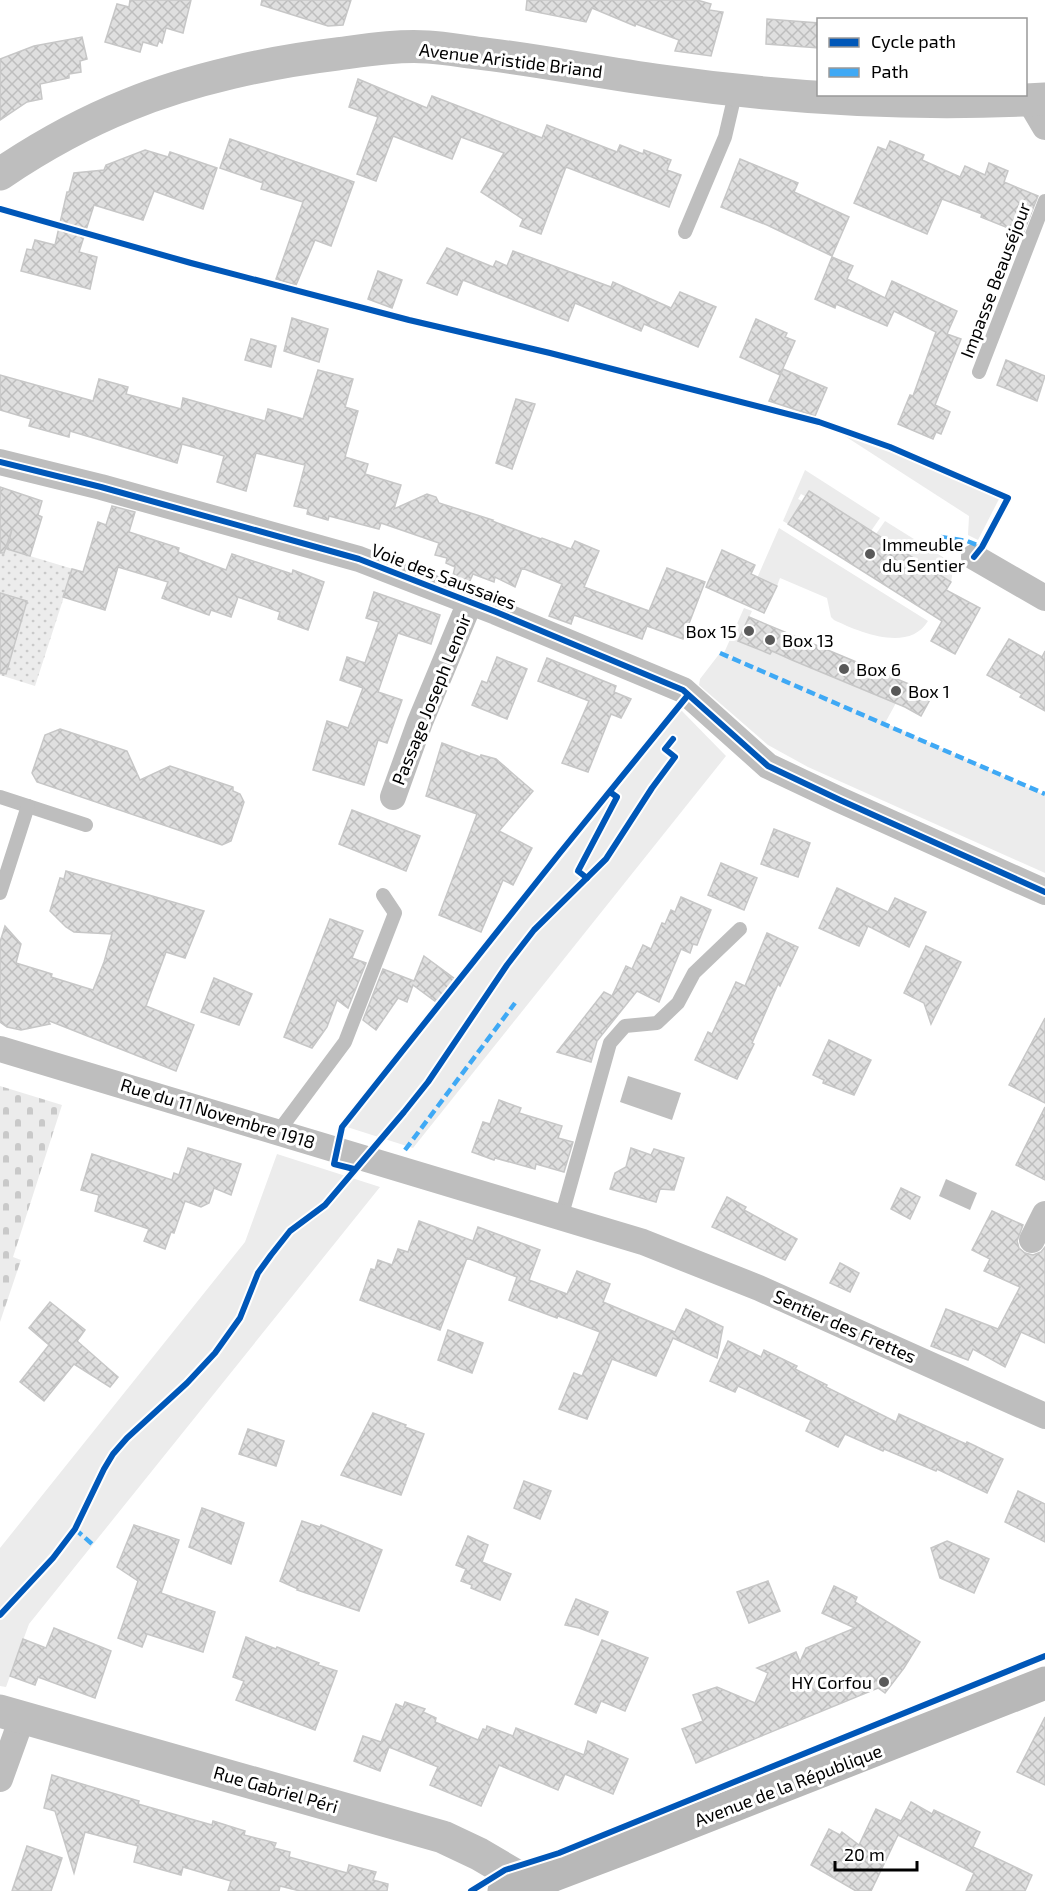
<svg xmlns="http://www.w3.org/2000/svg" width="1045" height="1891" font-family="'Exo 2',sans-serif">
	<defs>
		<pattern id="grass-dots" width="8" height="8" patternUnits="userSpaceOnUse" patternTransform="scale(1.5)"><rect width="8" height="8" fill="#ececec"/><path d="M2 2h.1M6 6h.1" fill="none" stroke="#c9c9c9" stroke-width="1.8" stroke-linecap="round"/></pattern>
		<pattern id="cemetery-stones" width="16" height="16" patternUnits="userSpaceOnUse" patternTransform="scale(1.5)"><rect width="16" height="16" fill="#ececec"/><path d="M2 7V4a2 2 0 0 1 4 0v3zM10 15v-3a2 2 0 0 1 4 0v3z" fill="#c9c9c9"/></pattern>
		<pattern id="building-cross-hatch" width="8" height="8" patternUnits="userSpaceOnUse" patternTransform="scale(1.5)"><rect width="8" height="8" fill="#dfdfdf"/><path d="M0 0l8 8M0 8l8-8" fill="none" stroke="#bebebe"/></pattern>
	</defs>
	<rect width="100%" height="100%" fill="#fff"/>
	<path fill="url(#grass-dots)" d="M0,547l73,22 -38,117 -35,-11z"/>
	<path fill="url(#cemetery-stones)" d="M0,1086l62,19 -49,152 8,3 -21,62z"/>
	<g fill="#ececec">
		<path d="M837,431l49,18 113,50 -21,41 -10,-5 1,-19z"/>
		<path d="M805,470l75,48 -9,13 -70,-37 -3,5 4,2 -14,23 -5,-3z"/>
		<path d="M885,521l69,43 -3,18 -75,-48z"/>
		<path d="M779,528l149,93c-19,32 -69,11 -94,-1l-3,-3 -4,-19 -47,-20 -3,8 -26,6z"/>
		<path d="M744,608l8,3 -14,30 32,13 2,-3 124,52 -11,20 160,72v78l-237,-106 -40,-22 -69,-60 1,-6 20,-26 15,6 -11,-6z"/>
		<path d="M681,710l45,46 -313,392 -66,-21z"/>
		<path d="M277,1154l103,33 -351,437 -23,63 -6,-1v-138l245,-306z"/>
	</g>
	<g fill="#bfbfbf">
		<path d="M628,1076l53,17 -9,27 -52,-18z"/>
		<path d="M946,1179l31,14 -7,17 -31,-14z"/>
	</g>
	<g fill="url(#building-cross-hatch)" stroke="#c7c7c7" stroke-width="1.5">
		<path d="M130,0h61l-8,33 -17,-5 -4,15 -3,-2 -2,5 -14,-4 -3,10 -35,-10 12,-38 12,3z"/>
		<path d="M262,0h89l-8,25 -15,1 -67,-21z"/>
		<path d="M527,0h170l14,4 -2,6 14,2 -12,44 -36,-5 4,-11 -43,-16 -1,2 -43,-18 -6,14 -60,-12z"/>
		<path d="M767,19l52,4v25l-53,-4z"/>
		<path d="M82,37l5,22 -7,2 1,11 -12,2v4l-29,6 2,15 -15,3 -27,18v-61l34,-13z"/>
		<path d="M358,79l69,29 5,-12 110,42 5,-13 70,27 3,-7 23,9 1,-4 27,10 -4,10 14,5 -12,32 -103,-40 -25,67 -21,-8 3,-7 -42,-27 23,-39 -43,-16 -9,22 -59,-23 -17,45 -19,-7 21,-57 -29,-10z"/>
		<path d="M230,139l124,43 -23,64 -16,-6 -19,45 -20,-6 27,-77 -42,-13 2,-6 -43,-15z"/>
		<path d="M890,141l34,14 -2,5 38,17 5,-11 20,9 4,-12 19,8 -4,11 34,14 -15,38 -42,-17 1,-3 -40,-15 -15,35 -73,-31 24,-56 8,3z"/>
		<path d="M145,150l23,7 2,-5 47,16 -14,41 -49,-18 -11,29 -49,-15 -15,47 18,5 -7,32 -69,-18 6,-22 5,1 3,-10 20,5 12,-53h2l5,-19 30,-3 2,-5z"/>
		<path d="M740,159l58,24 -4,9 55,25 -17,39 -65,-31 -46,-18z"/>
		<path d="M447,248l46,19 3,-6 11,5 6,-15 98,36 2,-5 58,26 9,-16 36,15 -18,40 -54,-23 -3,7 -66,-28 -7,18 -105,-41 -6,15 -30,-12z"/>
		<path d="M832,257l21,9 -6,13 38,19 7,-17 65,30 -10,23 14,5 -26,66 15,7 -9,22 -5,-2 -3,7 -35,-15 12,-29 3,1 23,-64 -42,-21 -7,15 -51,-22 -1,4 -20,-9z"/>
		<path d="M378,271l24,9 -10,28 -24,-9z"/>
		<path d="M292,318l36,11 -9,33 -35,-11z"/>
		<path d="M756,319l31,14 -2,4 10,4 -15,34 -40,-18z"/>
		<path d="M251,339l25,7 -5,21 -26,-7z"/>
		<path d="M1006,360l39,16 -8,25 -40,-16z"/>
		<path d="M783,369l44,19 -12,28 -46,-15z"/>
		<path d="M318,370l35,9 -8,28 13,4 -13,46 23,7 -3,10 36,11 -7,24 33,-15 9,3 3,6 54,17 -1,1 49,18 1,-1 29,11 4,-8 24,10 -15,36 65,24 18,-43 38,14 -22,57 -36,-13 -5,13 -68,-24 -3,9 -22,-8 13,-32 -40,-16 -7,19 -20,-10 -1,5 -21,-8 -5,11 -16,-6 3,-12 -9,-4 1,-5 -12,-3 4,-12 -58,-20 -2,6 -50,-13 -1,4 -21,-6 1,-5 -14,-3 11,-41 -49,-12 -10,38 -29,-9 7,-26 -42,-12 -5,19 -107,-32 -1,6 -40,-11 2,-7 -31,-9v-35l93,26 6,-22 29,8 -2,7 55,15 2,-11 82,23 3,-12 35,10z"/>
		<path d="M516,399l19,5 -23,65 -16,-6z"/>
		<path d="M0,487l42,14 -4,14 4,2 -12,39 -23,-7 5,-20 -8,24h-4z"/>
		<path d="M809,491l142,91 -5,8 34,18 -25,46 -24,-13 11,-20 -154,-97z"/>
		<path d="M112,506l23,6 -6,20 50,16 -1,4 48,18 6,-16 60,20 1,-4 31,12 -16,48 -30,-11 2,-7 -42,-15 -7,20 -20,-7 -2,5 -47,-17 6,-16 -50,-15 -13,43 -42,-13 9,-28 11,3 15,-50 8,3z"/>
		<path d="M722,550l33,15 -4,9 26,12 -13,27 -58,-26z"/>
		<path d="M374,592l66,23 -9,29 -33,-11 -20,59 24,8 -15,43 -9,-3 -14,45 -51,-15 14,-49 21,7 15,-40 -23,-8 7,-23 18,6 14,-41 -13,-4z"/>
		<path d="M0,593l27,8 -21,73 -6,-1z"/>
		<path d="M749,617l105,44 79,33 -12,22 -16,-9 -113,-47 -20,-9 -2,3 -32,-13z"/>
		<path d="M1009,639l33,18 3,-6v60l-25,-14 2,-3 -35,-19z"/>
		<path d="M497,657l30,12 -20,50 -35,-14 10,-24 5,2z"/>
		<path d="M547,658l69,28 -2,6 17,7 -10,19 -10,-4 -23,58 -26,-9 27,-62 -51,-20z"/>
		<path d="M60,729l67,22 13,29 30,-14 63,21v4l7,3 4,8 -13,39 -9,4 -185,-63 -5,-9 13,-38z"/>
		<path d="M442,743l38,14 1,-2 15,4 37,32 -34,40 33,17 -19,37 -10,-5 -22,52 -42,-17 38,-101 -51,-18z"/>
		<path d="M352,810l68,26 -14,35 -67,-27z"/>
		<path d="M774,829l36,14 -12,34 -37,-13z"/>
		<path d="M721,863l36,15 -13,32 -36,-15z"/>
		<path d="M66,871l138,40 -19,47 -19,-6 -20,54 48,19 -18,46 -129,-51 3,4 -29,6 -14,-3 -7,-5v-80l5,-16 16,18 -5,19 36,11 -1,3 42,13 11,-28 8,-28 -38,-2 -8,-5 -16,-16 10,-33 4,1z"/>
		<path d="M837,888l51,24 7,-14 31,14 -17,35 -41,-21 -9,20 -40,-18z"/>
		<path d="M681,897l30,13 -14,35 -4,-1 -3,9 -9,-4 -22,53 -22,-11 -40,50 -6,21 -34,-10 47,-60 8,4 14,-30 6,3 11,-24 8,4 11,-26 3,1 6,-14 4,2z"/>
		<path d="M330,919l33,12 -11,27 14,5 -18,45 -11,-8 -10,27 -15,21 -28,-11z"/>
		<path d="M767,933l31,14 -18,39 -2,-2 -26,59 2,1 -17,35 -42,-19 13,-28 4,2 24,-52 9,4z"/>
		<path d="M926,946l35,16 -30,62 -7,-21 -20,-10z"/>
		<path d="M424,956l31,23 -19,23 -23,-17 -6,17 -9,-4 -22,32 -13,-10 20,-51 31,12z"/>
		<path d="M214,978l38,16 -13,31 -38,-13z"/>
		<path d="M1045,1018v85l-36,-18z"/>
		<path d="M829,1040l42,20 -17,35 -31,-12 1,-3 -11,-5z"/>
		<path d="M499,1100l22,8 -2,5 43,13 -4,12 15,4 -9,30 -28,-8 -1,5 -40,-11 -1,2 -22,-8 11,-30 7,2z"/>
		<path d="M1045,1107v73l-29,-15z"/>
		<path d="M188,1148l53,16 -10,31 -17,-7 -5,15 -8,4 -16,-6 -11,32 -3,-1 -6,17 -21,-8 5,-12 -54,-18 4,-16 -18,-5 11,-36 80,26 2,-7 5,2z"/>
		<path d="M631,1148l20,7 3,-6 30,9 -10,32 -14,-1 -4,13 -46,-13 5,-16 11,-6z"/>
		<path d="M901,1188l19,9 -10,22 -19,-10z"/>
		<path d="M727,1197l19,10 -2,3 53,29 -12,21 -73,-33z"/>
		<path d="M992,1211l31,14 -6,16 2,7 6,5 8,2 8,-3 4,-5v96l-24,-11 -16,35 -32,-18 -5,11 -37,-14 15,-37 52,20 22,-42 -36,-16 6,-12 -18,-9z"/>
		<path d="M419,1221l54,20 5,-14 62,23 -11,30 38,14 10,-23 33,13 -7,18 72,30 11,-23 37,18 -6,31 -44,-20 -17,38 -44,-17 -25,60 -28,-10 15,-36 8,3 18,-44 -42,-16 -1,2 -48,-18 8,-23 -50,-19 -27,72 -80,-30 11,-31 4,1 3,-10 14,5 6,-16 10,3z"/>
		<path d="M840,1263l19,10 -9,19 -20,-9z"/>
		<path d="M50,1302l35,28 -8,11 41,36 -8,10 -36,-23 -30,37 -24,-19 29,-37 -20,-17z"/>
		<path d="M448,1330l35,13 -11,30 -34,-13z"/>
		<path d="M728,1341l33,16 3,-7 33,16 -2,3 32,16 -1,2 70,35 3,-8 67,30 1,-2 36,17 -16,34 -50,-24 -1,2 -52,-22 -1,2 -38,-17 -7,13 -32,-16 5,-11 -73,-34 -3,6 -25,-11z"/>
		<path d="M373,1413l33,12 -1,2 19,7 -23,61 -60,-20z"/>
		<path d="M248,1429l36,12 -8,25 -37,-12z"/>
		<path d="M524,1481l27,10 -11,28 -26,-11z"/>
		<path d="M1018,1491l27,13v38l-40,-20z"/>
		<path d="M202,1508l42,15 -13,41 -42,-17z"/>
		<path d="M302,1521l18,6 1,-2 61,25 -23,61 -62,-21 1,-1 -18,-8z"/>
		<path d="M134,1525l45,15 -18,53 54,19 -12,40 -56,-18 -5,13 -24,-9 20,-57 -21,-14z"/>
		<path d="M468,1536l20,9 -6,17 29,12 -11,26 -29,-12 1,-3 -11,-4 5,-12 -10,-4z"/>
		<path d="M947,1541l42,18 -15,34 -34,-15 -9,-30z"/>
		<path d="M768,1581l12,30 -31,12 -12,-31z"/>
		<path d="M834,1586l23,11 -2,5 65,40 -16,26 -19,25 -7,-5 -182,75 -14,-34 21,-8 -10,-26 24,-8 38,16 13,-30 -11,-5 39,-16 4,10 6,-14 49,-20 -33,-15z"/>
		<path d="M576,1599l32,13 -10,23 -19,-7 -14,-3z"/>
		<path d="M54,1628l57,23 -16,47 -57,-21 -3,8 -25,-9 13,-37 23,9z"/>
		<path d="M246,1637l30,12 1,-2 42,16 -1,2 19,6 -22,59 -79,-30 8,-19 -11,-4z"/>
		<path d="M602,1640l46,18 -23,53 -24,-10 -5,12 -21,-9z"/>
		<path d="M405,1702l20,7 -2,3 13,6 -1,4 43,18 5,-11 3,1 1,-4 26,10 3,-8 68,27 4,-14 40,18 -15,35 -48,-20 -7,16 -59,-25 -18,41 -51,-21 8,-18 -49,-20 -9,24 -26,-10 9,-25 18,6 15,-38 7,3z"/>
		<path d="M1045,1717v68l-28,-13z"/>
		<path d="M52,1775l87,26 -1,3 74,21 1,-4 32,10 -1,4 32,8 -2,5 16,4 -1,5 58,16 2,-8 27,7 -3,8 15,4 -1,7h-87l-20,-5 -1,5h-51l3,-10 -48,-14 -2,8 -47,-13 4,-16 -53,-14 -11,41 -19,-62 -11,-3z"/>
		<path d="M911,1802l21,12 2,-4 46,22 -7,15 59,28 -7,16h-59l8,-18 -76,-38 -27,56h-15l-45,-26 18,-36 11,6 2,-3 17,13 17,-36 25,12z"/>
		<path d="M27,1846l35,12 -11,33h-39z"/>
	</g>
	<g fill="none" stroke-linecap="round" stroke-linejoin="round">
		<g stroke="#bebebe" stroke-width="14">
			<path d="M685,232l40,-95 11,-47"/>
			<path d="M979,372l66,-171"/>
			<path d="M0,797l86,28"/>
			<path d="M0,893l28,-87"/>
			<path d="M278,1132l67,-90 50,-129 -12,-18"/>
			<path d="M561,1218l49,-175 15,-17 32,-3 21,-20 16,-30 46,-44"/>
		</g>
		<g stroke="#bebebe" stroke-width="26">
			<path d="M1029,100l16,27"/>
			<path d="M0,462l101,25 258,72 137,53 187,78 85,76 72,34 205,92"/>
			<path d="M974,557l71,41"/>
			<path d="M393,797l27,-75 50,-120"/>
			<path d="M0,1049l643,193 116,46 286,128"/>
			<path d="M1032,1240l13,-26"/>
			<path d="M0,1779l22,-61"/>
		</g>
		<g stroke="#bebebe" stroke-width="33">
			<path d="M0,174c40,-27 83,-51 128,-69 63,-26 142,-43 209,-51 30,-4 61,-9 91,-7 16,1 33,4 49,6 62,7 124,20 186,28 127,18 254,25 382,18"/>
			<path d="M0,1711l443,126 36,17 63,37"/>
		</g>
		<path stroke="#b8b8b8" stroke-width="33" d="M504,1891l26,-7 121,-46 394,-155"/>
		<g stroke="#3fa9f5" stroke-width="4.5" stroke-dasharray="9 4.5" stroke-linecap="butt">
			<path d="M941,537l26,4 15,6"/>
			<path d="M720,653l325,141"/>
			<path d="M405,1150l110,-147"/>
			<path d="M75,1529l17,15"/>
		</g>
		<defs>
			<g id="cycleway">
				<path d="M0,209l191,54 218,57 141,33 269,69 71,25 118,51 -26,49 -8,10"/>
				<path d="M0,462l101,25 258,72 137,53 187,78 85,76 72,34 205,92"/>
				<path d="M587,878l-9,-7 39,-74 -7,-5"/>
				<path d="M354,1169l-20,-5 8,-37 217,-273 129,-159"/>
				<path d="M0,1615l53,-57 22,-29 29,-60 9,-15 14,-16 60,-55 28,-30 25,-35 18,-45 13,-18 19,-24 35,-26 79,-93 24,-30 79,-117 27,-35 72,-71 46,-71 23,-31 -10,-8 8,-10"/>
				<path d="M471,1891l34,-21 54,-17 486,-197"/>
			</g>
		</defs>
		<use href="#cycleway" stroke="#fff" stroke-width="10"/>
		<use href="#cycleway" stroke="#0057b8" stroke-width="6"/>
	</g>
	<g fill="#595959" stroke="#fff" stroke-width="2">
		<circle cx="870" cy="554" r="6"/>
		<circle cx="749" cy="631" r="6"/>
		<circle cx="770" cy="640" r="6"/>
		<circle cx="844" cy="669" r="6"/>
		<circle cx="896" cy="691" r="6"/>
		<circle cx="884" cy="1682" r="6"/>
	</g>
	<g text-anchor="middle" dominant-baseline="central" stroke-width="6" stroke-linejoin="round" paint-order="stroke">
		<g font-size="18" fill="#000" stroke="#fff">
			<text transform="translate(511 60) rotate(7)">Avenue Aristide Briand</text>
			<text transform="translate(995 280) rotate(-69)">Impasse Beauséjour</text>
			<text transform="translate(444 576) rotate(21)">Voie des Saussaies</text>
			<text transform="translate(431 699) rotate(-68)">Passage Joseph Lenoir</text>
			<text transform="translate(218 1113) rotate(17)">Rue du 11 Novembre 1918</text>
			<text transform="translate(845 1326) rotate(24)">Sentier des Frettes</text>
			<text transform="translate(788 1785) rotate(-21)">Avenue de la République</text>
			<text transform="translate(276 1789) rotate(16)">Rue Gabriel Péri</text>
		</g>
		<g font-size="18" fill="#000" stroke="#fff" text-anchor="start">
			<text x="882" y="544">Immeuble<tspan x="882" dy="21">du Sentier</tspan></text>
			<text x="737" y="631" text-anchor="end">Box 15</text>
			<text x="782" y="640">Box 13</text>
			<text x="856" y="669">Box 6</text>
			<text x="908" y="691">Box 1</text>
			<text x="872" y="1682" text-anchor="end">HY Corfou</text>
		</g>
	</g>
	<rect x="817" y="18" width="210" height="78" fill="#ffffff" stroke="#999999" stroke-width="1.5"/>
	<rect x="829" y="38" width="30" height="9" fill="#0057b8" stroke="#999999" stroke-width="1.5"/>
	<text x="871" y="48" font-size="18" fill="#000000">Cycle path</text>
	<rect x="829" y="68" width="30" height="9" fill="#3fa9f5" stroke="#999999" stroke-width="1.5"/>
	<text x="871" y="78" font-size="18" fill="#000000">Path</text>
	<path d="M835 1861v9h82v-9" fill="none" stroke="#000000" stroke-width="3"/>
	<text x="844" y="1861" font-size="18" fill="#000000" stroke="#ffffff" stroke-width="4.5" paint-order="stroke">20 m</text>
</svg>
